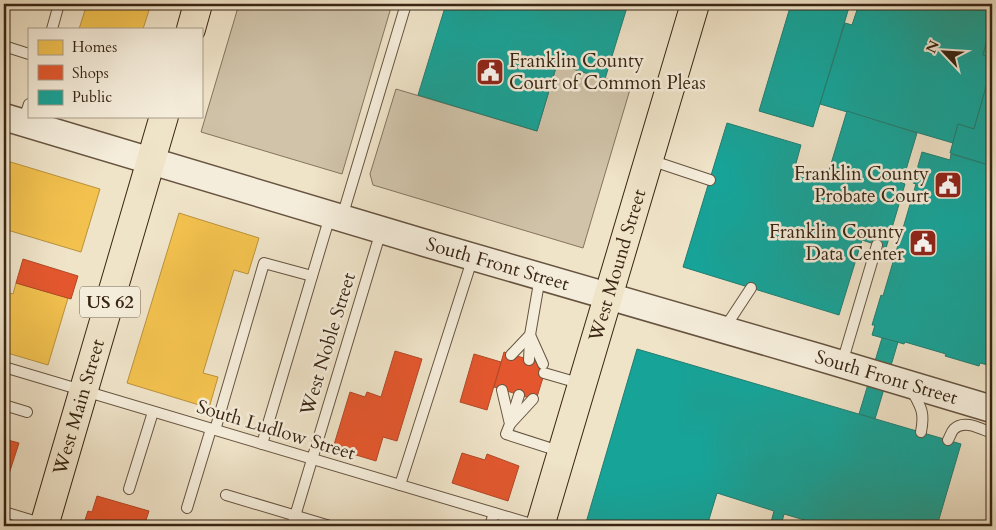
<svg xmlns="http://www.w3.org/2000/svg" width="996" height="530" font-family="Cardo,serif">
	<rect width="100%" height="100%" fill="#efe3c8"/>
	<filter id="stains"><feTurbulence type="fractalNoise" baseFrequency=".004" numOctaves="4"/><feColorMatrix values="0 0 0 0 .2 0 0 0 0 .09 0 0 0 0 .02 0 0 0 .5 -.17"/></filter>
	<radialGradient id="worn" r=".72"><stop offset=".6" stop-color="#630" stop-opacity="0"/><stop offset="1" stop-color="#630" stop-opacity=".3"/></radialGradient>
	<g fill="#d0c3a9" stroke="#84745e">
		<path d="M239,4h153l-50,170 -141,-42z"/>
		<path d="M557,64l74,22 -48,162 -210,-63 -3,-11 26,-85 141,42z"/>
	</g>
	<g fill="#f2c14e" stroke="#ba923c">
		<path d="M87,4h64l-8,25h-64z"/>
		<path d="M4,160l96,29 -19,63 -77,-23z"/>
		<path d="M179,213l80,25 -11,36 -14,-4 -31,103 15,4 -9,31 -82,-25z"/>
		<path d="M4,283l4,1 -2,8 7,2 3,-11 52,15 -20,67 -44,-13z"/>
	</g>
	<g fill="#e4572e" stroke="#b14826">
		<path d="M23,259l55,17 -7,23 -55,-16z"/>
		<path d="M395,351l27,8 -25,82 -14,-4 -7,24 -43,-13 17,-56 15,5 2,-5 14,5z"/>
		<path d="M504,352l43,13 -11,35 -42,-13z"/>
		<path d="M474,354l27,8 -14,48 -27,-8z"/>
		<path d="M4,439l15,4 -11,34 -4,-2z"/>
		<path d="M462,453l23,7 2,-6 32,12 -11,35 -56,-18z"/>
		<path d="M97,496l52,15 -5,15h-61l5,-15 4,1z"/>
	</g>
	<g fill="#17a398" stroke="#217d70">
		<path d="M446,4h182l-23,75 -48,-15 -20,67 -119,-36z"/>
		<path d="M791,4h59l-37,123 -54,-16z"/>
		<path d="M859,4h133v18l-9,33 9,3v8l-18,63 -16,-5 -5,19 -133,-39 25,-81 7,2z"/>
		<path d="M992,22v36l-9,-3z"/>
		<path d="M992,66v100l-42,-13 8,-29 16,5z"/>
		<path d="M847,111l70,22 -15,50 3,1 -19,64 -24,-8 -23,75 -156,-48 44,-144 74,22 -6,22 32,10z"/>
		<path d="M922,152l28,8 1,-6 41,12v200l-12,-3 -1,3 -34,-10 1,-2 -41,-12 -1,2 -32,-9 3,-10h-3l9,-30 2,1 33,-112 -3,-1z"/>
		<path d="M882,338l16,4 -23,77 -16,-5z"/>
		<path d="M637,349l324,95 -24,82h-112l-41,-12 -3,12h-11l4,-15 -57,-18 -10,33h-122z"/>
	</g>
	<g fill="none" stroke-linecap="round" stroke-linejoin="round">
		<defs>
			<g id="service">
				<path d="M52,29l7,-25"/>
				<path d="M4,46l25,8"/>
				<path d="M23,122l6,-18"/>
				<path d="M650,160l60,20"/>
				<path d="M342,217l64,-213"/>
				<path d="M724,329l27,-41"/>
				<path d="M530,335l13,29"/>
				<path d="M511,355l19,-20 10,-58"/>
				<path d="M529,360l1,-22"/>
				<path d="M842,363l35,-118"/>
				<path d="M4,367l534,159"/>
				<path d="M544,373l38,11"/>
				<path d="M911,389c10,18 14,23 10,43"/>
				<path d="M502,390l8,34 -4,10 56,18"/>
				<path d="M4,405l23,7"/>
				<path d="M511,420l8,-25"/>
				<path d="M510,424l23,-25"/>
				<path d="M215,430l49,-167 48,13"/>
				<path d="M948,440c2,-3 3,-8 6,-11 10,-10 27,0 38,4"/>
				<path d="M262,444l68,-228"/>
				<path d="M400,485l73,-228"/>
				<path d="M129,489l24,-77"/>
				<path d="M226,495l104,31"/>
				<path d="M187,508l24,-79"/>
				<path d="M4,512l40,12"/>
				<path d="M292,526l89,-295"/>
				<path d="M490,526l4,-13"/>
			</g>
			<g id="tertiary">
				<path id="s1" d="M4,117l421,126 393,114 174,52"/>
			</g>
			<g id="primary">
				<path d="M191,29l7,-25"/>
				<path id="s2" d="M44,526l120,-410"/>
				<path id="s3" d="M540,526l155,-522"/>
			</g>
		</defs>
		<use href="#service" stroke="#665440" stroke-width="12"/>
		<use href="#tertiary" stroke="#665440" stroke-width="29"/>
		<use href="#primary" stroke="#392513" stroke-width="30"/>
		<use href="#service" stroke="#f5eddb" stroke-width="10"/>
		<use href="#tertiary" stroke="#f5eddb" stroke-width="26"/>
		<use href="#primary" stroke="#efe3c8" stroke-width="28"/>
	</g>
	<defs>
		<symbol id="civic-square" viewBox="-11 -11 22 22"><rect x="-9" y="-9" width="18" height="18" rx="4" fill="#8f2418" stroke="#f5eddb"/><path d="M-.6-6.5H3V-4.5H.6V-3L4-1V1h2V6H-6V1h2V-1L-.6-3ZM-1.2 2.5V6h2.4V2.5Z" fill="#fff"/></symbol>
	</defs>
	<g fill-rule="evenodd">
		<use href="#civic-square" x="474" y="56" width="32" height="32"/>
		<use href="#civic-square" x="932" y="169" width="32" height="32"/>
		<use href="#civic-square" x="907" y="227" width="32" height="32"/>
	</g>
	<g text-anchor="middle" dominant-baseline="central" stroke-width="5" stroke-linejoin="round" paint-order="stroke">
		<rect fill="#f5eddb" stroke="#71614f" stroke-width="1" x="80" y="286.5" width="60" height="31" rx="4"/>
		<g font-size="18" font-weight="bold" fill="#392513">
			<text x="110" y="302">US 62</text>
		</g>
		<g font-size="19" fill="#392513" stroke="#f5eddb" text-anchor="end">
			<text x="509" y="61" text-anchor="start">Franklin County<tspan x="509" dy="22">Court of Common Pleas</tspan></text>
			<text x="929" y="174">Franklin County<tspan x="929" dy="22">Probate Court</tspan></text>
			<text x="904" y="232">Franklin County<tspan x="904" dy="22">Data Center</tspan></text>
		</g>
		<g font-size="19" fill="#392513" stroke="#f5eddb">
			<text stroke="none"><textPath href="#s1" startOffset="515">South Front Street</textPath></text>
			<text stroke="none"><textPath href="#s3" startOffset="272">West Mound Street</textPath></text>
			<text transform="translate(328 344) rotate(-73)">West Noble Street</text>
			<text stroke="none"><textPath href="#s1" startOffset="920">South Front Street</textPath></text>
			<text stroke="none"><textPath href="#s2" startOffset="124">West Main Street</textPath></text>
			<text transform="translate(276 430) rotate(17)">South Ludlow Street</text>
		</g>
	</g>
	<rect width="996" height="530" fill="none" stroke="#efe3c8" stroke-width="20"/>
	<rect x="5" y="5" width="986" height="520" fill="none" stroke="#392513" stroke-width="2.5"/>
	<rect x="10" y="10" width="976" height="510" fill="none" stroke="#392513"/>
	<rect x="28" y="28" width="175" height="90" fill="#f5eddb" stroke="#aa9d8b"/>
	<rect x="38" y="40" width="25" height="15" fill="#f2c14e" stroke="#aa9d8b"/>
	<text x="72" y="52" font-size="15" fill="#392513">Homes</text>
	<rect x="38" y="65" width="25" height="15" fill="#e4572e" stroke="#aa9d8b"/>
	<text x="72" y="78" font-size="15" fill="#392513">Shops</text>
	<rect x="38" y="90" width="25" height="15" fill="#17a398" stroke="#aa9d8b"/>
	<text x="72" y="102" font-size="15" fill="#392513">Public</text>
	<g transform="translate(944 52) rotate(295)" stroke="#f5eddb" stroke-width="4" paint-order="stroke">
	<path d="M0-4L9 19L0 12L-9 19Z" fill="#392513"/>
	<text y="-8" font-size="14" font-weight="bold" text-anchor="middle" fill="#392513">N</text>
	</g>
	<rect width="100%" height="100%" filter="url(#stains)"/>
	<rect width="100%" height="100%" fill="url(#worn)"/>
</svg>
